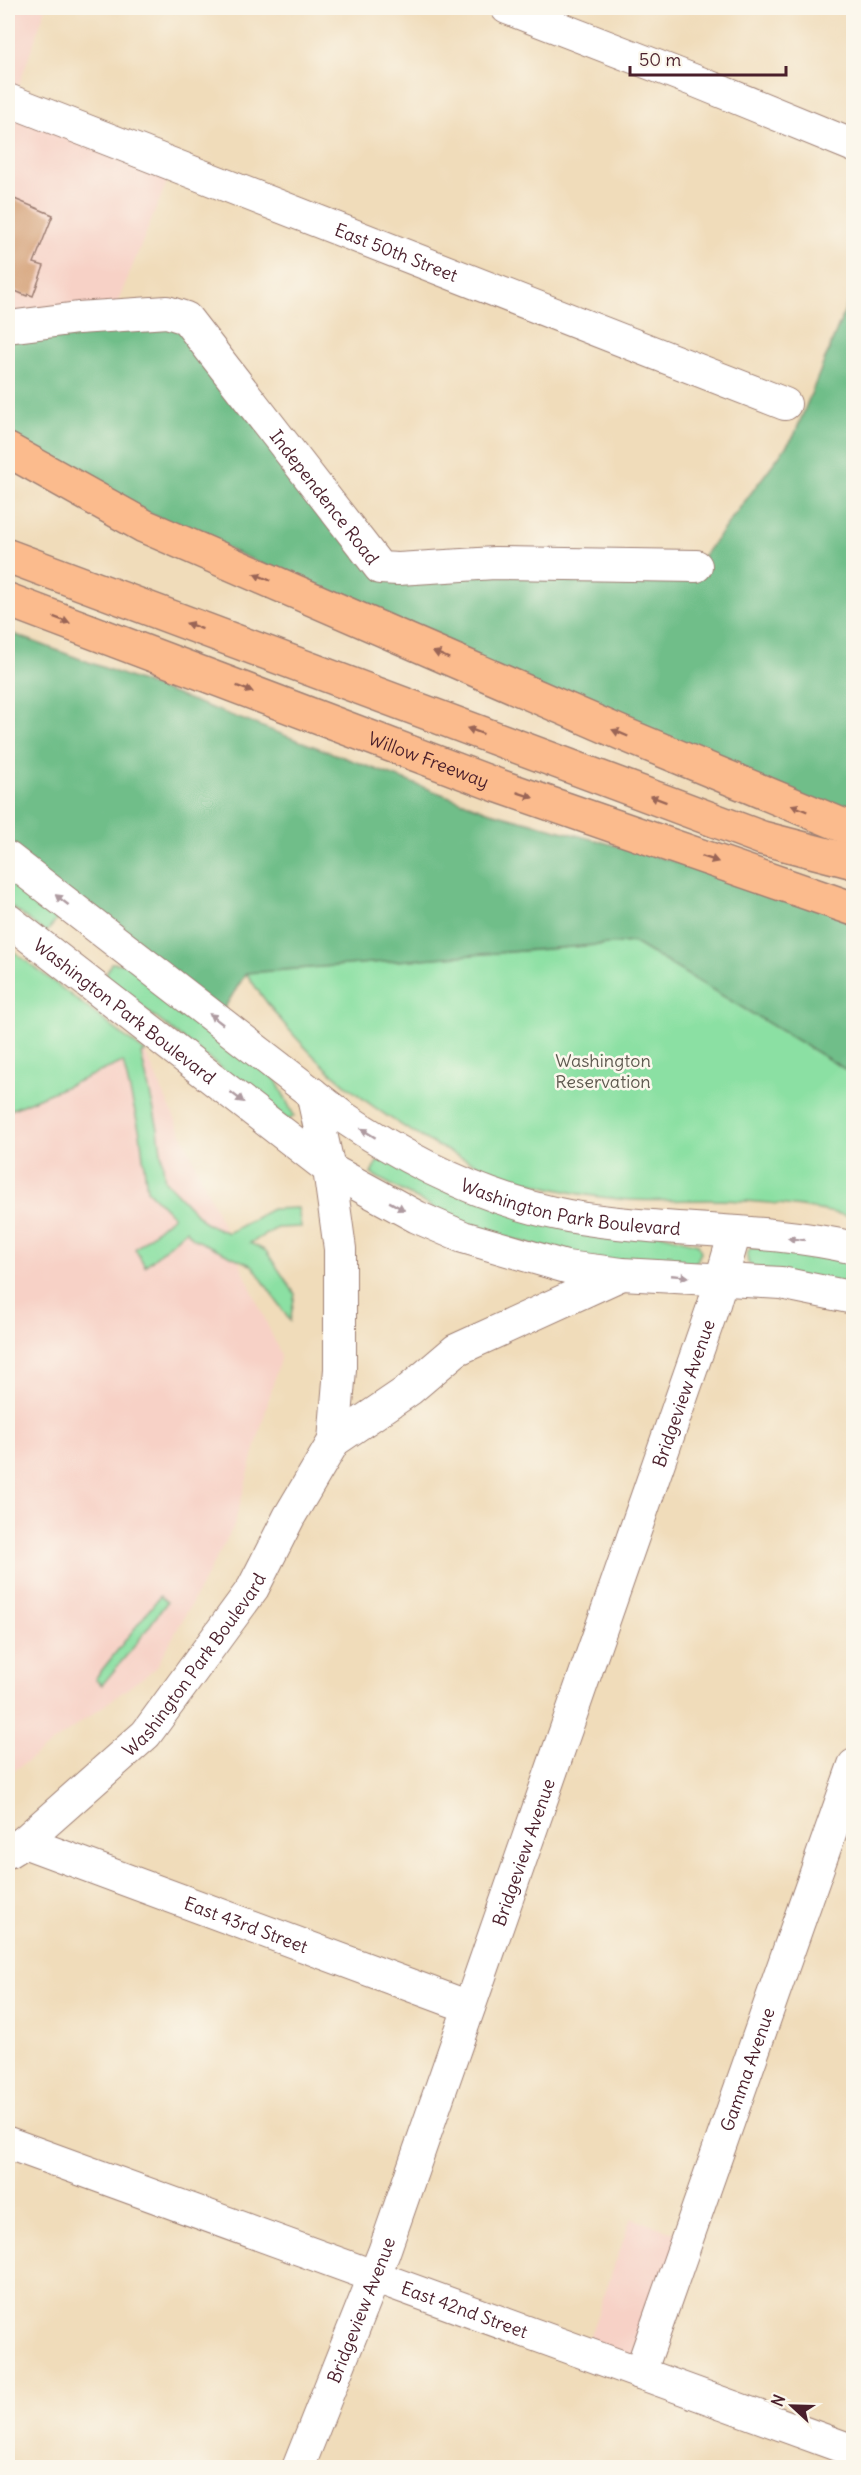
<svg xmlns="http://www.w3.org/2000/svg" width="861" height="2475" font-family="Delius,sans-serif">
	<rect width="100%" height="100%" fill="#fbf7ec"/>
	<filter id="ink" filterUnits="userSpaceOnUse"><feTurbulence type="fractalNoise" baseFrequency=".0167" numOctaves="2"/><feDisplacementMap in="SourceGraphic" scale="12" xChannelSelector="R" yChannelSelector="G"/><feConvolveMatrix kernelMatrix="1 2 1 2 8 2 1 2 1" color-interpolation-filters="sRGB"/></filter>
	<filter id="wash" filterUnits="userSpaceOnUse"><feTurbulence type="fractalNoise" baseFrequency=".008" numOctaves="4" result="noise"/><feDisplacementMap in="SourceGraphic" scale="24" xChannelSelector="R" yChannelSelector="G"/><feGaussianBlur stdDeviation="1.35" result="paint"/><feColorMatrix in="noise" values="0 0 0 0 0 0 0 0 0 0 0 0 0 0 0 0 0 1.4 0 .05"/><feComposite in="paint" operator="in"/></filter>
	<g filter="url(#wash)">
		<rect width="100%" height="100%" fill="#f0dcba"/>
		<g fill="#f7d1c6">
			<path d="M8,8h38l-33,94 161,63 -62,151 -104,44z"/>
			<path d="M145,1052l136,303 -47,171 -78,142 -148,107v-664z"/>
			<path d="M631,2218l57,19 -48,136 -56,-20z"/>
		</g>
		<g fill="#8be0a3" stroke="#6a8067" stroke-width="1.5">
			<path d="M8,876l52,40 -14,17 -38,-29z"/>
			<path d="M633,942l220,132v143c-47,-11 -95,-17 -144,-17 -30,0 -60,2 -91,-1 -152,-15 -288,-98 -372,-226z"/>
			<path d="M8,947l137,105 -4,2 17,75 7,52 40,42 23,10 44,-24 26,-1 3,19 -24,1 -27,15 16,8 29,43 -5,27 -37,-55 -59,-27 -8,-9 -41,36 -10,-17 38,-33 -26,-26 -7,-57 -17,-71 -115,49z"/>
			<path d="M111,963l16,1 149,116 18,36 -6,4 -181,-140 -1,-6z"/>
			<path d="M386,1160l312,84 3,8 -4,9 -6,4 -104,-7 -115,-29 -101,-55 6,-12z"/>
			<path d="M761,1244l92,18v26l-98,-20 -7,-5 -1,-8 3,-7z"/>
			<path d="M160,1596l7,6 -31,42 -34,41 -7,-6z"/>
		</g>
		<g fill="#70be89" stroke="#5d6e5a" stroke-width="1.5">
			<path d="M853,290v540l-845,-380v-123l159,-15 204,246 325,8 98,-130z"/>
			<path d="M8,632l482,180 363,97v165l-220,-132 -387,31 -29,47 -209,-162z"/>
		</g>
		<g id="blocks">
			<path fill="#d29a6e" d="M12,198l41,17 -19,48 10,3 -11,30 -5,-2 -1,2 -19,-8v-44l7,-19 -7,-3v-14z"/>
		</g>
	</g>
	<g filter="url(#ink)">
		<use href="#blocks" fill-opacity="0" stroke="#9d7e72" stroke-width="1.5"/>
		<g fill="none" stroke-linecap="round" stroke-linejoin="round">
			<defs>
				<g id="minor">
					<path d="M507,8l191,74 156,64"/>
					<path id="s1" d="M8,100l777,304"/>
					<path id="s2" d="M8,327l70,-9 89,-6 19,6 194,250 18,1 97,-6 201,3"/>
					<path id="s3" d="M8,858l332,257c69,47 144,85 228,101 94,17 192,10 286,32"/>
					<path id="s4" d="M8,920l321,249 88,48 46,20 103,30 56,7 159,9 73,15"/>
					<path d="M312,1093l17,76 11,80v120l-6,72"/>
					<path id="s5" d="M24,1842l445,165"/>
					<path id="s6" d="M8,1852l16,-10 122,-108 107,-146 36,-71 45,-76 75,-51 47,-40 166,-76"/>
					<path id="s7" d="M8,2143l846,308"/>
					<path id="s8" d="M640,2373l214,-608"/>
					<path id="s9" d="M298,2468l86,-216 330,-948 21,-72"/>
				</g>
				<g id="highway">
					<path d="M8,450l136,76 477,207 233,97"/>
					<path d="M8,556l754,282 92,24"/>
					<path id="s10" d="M8,600l491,186 355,123"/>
				</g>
			</defs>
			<use href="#minor" stroke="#9d7e72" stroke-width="34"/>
			<use href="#highway" stroke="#9d7e72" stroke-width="36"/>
			<use href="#minor" stroke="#fff" stroke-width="32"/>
			<use href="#highway" stroke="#fbbb8d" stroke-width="33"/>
		</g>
		<defs><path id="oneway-solid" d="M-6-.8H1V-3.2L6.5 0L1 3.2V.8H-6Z" transform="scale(1.5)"/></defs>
		<g fill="#9a6557">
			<use href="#oneway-solid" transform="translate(262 577) rotate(-157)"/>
			<use href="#oneway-solid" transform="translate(62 620) rotate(21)"/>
			<use href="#oneway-solid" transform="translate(194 626) rotate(-160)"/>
			<use href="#oneway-solid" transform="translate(441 655) rotate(-157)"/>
			<use href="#oneway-solid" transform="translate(245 689) rotate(21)"/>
			<use href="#oneway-solid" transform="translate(475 731) rotate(-160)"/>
			<use href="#oneway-solid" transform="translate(620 733) rotate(-157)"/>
			<use href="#oneway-solid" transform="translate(525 795) rotate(19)"/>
			<use href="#oneway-solid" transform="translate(658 799) rotate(-160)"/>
			<use href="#oneway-solid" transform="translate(799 808) rotate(-157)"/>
			<use href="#oneway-solid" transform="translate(710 859) rotate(19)"/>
		</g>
		<g fill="#ae9aa0">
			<use href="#oneway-solid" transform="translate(62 900) rotate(-142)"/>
			<use href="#oneway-solid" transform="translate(216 1019) rotate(-142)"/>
			<use href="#oneway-solid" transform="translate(237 1097) rotate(38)"/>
			<use href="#oneway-solid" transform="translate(368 1133) rotate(-148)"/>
			<use href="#oneway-solid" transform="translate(397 1206) rotate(29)"/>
			<use href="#oneway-solid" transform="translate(796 1239) rotate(-173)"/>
			<use href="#oneway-solid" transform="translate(680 1276) rotate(5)"/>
		</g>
	</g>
	<g text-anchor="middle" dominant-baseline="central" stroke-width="5" stroke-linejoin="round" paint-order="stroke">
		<g font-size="18" fill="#4a1f2b" stroke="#fbf7ec">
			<text stroke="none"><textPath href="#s1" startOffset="417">East 50th Street</textPath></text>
			<text stroke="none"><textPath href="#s2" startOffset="406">Independence Road</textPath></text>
			<text stroke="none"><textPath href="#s10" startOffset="450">Willow Freeway</textPath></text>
			<text stroke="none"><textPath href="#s4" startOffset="148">Washington Park Boulevard</textPath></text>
			<text stroke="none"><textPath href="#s3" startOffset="672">Washington Park Boulevard</textPath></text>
			<text stroke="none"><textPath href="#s9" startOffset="1142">Bridgeview Avenue</textPath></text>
			<text stroke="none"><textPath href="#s6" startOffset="266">Washington Park Boulevard</textPath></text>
			<text stroke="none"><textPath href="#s9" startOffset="656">Bridgeview Avenue</textPath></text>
			<text stroke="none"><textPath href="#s5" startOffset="237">East 43rd Street</textPath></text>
			<text stroke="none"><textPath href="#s8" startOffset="322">Gamma Avenue</textPath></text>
			<text stroke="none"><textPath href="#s7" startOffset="486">East 42nd Street</textPath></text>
			<text stroke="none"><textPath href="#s9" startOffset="170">Bridgeview Avenue</textPath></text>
		</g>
		<g font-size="18" fill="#5e594f" stroke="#fbf7ec">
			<text x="603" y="1060">Washington<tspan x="603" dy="21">Reservation</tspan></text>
		</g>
	</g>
	<rect width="861" height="2475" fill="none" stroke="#fbf7ec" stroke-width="30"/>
	<g transform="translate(792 2406) rotate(292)" stroke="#fbf7ec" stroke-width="4.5" paint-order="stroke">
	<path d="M0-4.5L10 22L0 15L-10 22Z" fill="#4a1f2b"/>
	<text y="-9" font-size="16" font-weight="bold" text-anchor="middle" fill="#4a1f2b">N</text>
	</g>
	<path d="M630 66v9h156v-9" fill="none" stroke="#4a1f2b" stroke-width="3"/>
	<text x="639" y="66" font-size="18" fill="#4a1f2b" stroke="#fbf7ec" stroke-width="4.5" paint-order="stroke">50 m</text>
</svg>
